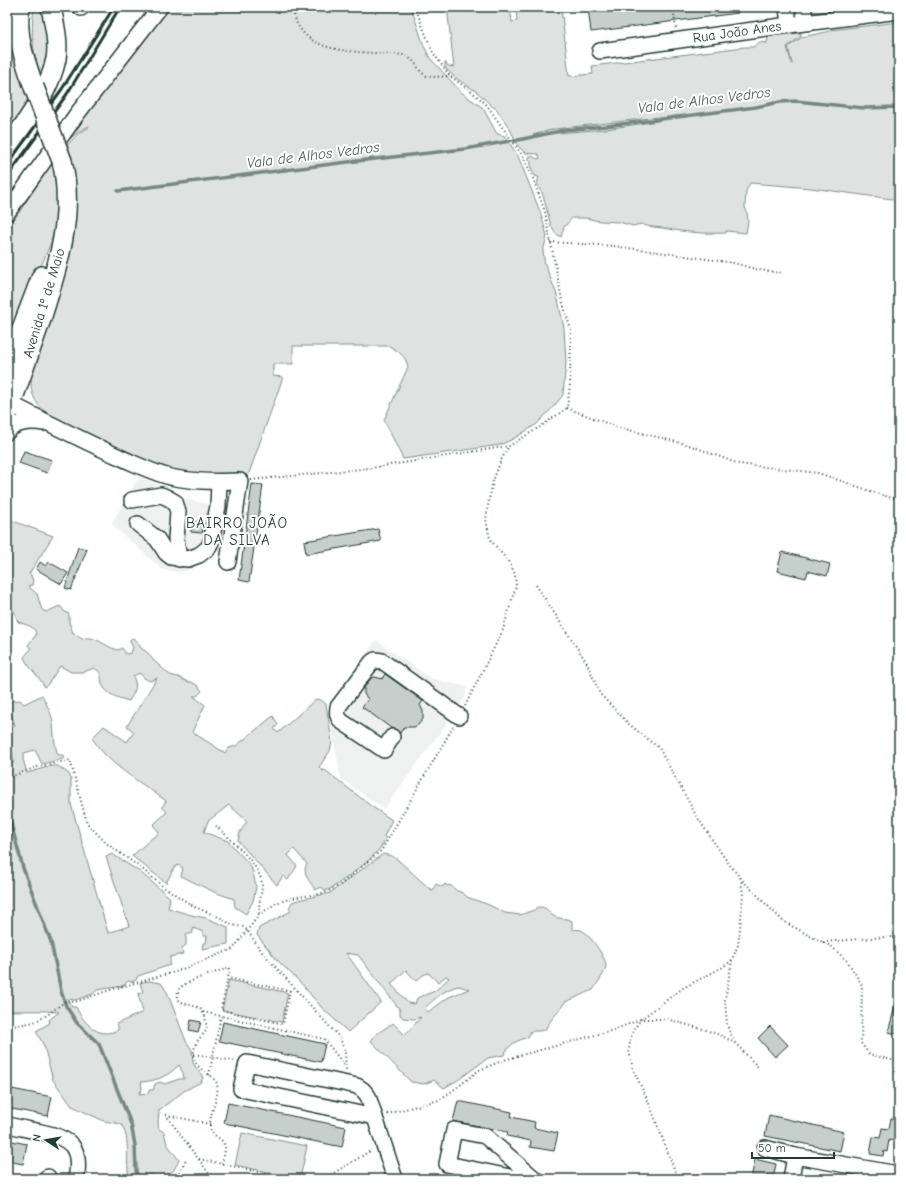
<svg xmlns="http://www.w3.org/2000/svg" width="906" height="1186" font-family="'Comic Neue',sans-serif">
	<rect width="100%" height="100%" fill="#fff"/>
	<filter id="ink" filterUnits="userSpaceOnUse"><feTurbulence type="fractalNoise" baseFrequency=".025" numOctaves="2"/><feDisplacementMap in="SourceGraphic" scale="8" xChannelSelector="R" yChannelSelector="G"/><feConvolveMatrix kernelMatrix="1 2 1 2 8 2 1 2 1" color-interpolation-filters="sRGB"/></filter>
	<g filter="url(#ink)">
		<g fill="#eef1f0">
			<path d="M139,477l23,9 10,2 6,10 45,9 -19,53 -15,10 -10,2 -16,-2 -52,-46z"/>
			<path d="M376,640l54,38 37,9 -2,11 -81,111 -43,-30 -13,-71z"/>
		</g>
		<g fill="#dee3e2" stroke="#7e908b" fill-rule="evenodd">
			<path d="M34,7h12l5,27 -7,49c-11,-25 -14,-49 -10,-76z"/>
			<path d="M167,7h244l13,39 6,12 32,35 21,15 14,26 8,2 13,20 23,58 6,22 -4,16 2,12 12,31 7,33 2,34 -3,33 -8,10 -18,19 -24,15 -13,6 -97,14 -19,-39 24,-53c-2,-11 -10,-16 -19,-21h-96v18h-20v12l10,1 -35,99 -25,2 -49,-7 -18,-5 -104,-50c-15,-8 -22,-21 -21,-38l42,-145c4,-30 3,-58 -6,-87l10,-12 11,-6 1,-2 -12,6 -11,11 26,-38z"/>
			<path d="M447,7h63l2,15 5,-1 -1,-12 10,-1v-1h35l8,69 24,-2 -1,-8 152,-19h9l7,-5 7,1 1,-7 33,-3v3l-14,11 5,17 -4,-17 14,-10 29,-6v-1l68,-8v178l-88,-12 -61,-5 -4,8 -1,16 2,6 1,8 -2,12 -20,-2v2c-22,1 -43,-1 -64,-5 -7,-1 -14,-1 -21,-4l-8,2 -14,-4 -19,-1 -15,-3h-13l-8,9 -3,10 -6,-4 -4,-7 -8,-31 -6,-11 2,-7 -4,-1 -4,-8v-7l-2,-1v-4h3l5,3 3,-1 -2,-4 -13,-1 -7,-7 -8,-17 -15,-22 -1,1 -18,-17 -19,-12 -12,-11v-6l3,4 6,1zM659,117l-1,4 -52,8 -73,6 21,-6z"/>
			<path d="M11,15l19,88 -23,35v-96z"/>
			<path d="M52,163c7,27 7,52 -1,79l-44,108v-120z"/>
			<path d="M13,521l40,15 -24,38 2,1 2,6 -1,4h-3v2l8,7 5,16 4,2 14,-6 5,6 4,2v8l4,11 9,6c14,-5 23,9 37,11l3,-2 4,6 5,-1 2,-6 -3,-5v-2l2,-2 4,2 5,8 7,5 5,7 17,15 8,2 10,5h4l6,4 4,5 -5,5h-4l12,9 -13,27 33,21 4,-5 7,-2 37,-30 5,8 -4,5 4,4 38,-34 5,1 5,4 6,38 -2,9 -11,16 4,4 2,-1 46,36 21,14 -8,16 2,2c-7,18 -37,38 -53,49l-5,3h-4l-2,-3 -7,3c-4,-8 -14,-17 -8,-26l-13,-15 -6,6 9,11 -9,14 -5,-4 -6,9 -39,-44 2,-9 7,-11 -18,-16 -21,16 -4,11 24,9 22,24 3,7 3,15 -3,14 -7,13 -11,-7 -1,-8 -20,-7 -33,-16 2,-8 -5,-3 -4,3 -8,15 -34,-27 20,-18 4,-2 3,-4 -6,-7 14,-13 -5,-5 4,-6c-26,-20 -57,-35 -74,-63l12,-12 23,16 7,-10 -7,-6 30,-48 -7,3 -6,-3 -4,-5 -7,3c5,11 2,15 -4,25 -10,-3 -23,-6 -27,-17 -2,-9 1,-11 -8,-16l-10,4h-13l-11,-6 -12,18 -3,3c-5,-9 -20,-24 -21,-30l7,-8 -3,-4 8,-10 -1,-5 -5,-4 -12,-4 -4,-11 -4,-3 -3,-4v-74z"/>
			<path d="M42,695c4,9 10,18 11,28 1,11 1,21 5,32h6l-1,4 -21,5 -7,-14 -11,3 -1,6 4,14 24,-7h7l11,8 2,5v25l37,129 21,-7 -23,-69 6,-3 28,18 27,23 3,3 -2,10 23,7 15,3 22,9v17l-26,5 1,-6h3l1,-7h-4v-4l-10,-4v5l-7,2v10l-4,3 1,6 -13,3v8l-32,11 -2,4 -4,2 -4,-1 -5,5 -26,4 -4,4 -18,6 -8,-1 5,8h4c8,17 24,34 43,22l-3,-5 27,-12 -5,-18 5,-2 -3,-9 8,-2 13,2 6,9 19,49 6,9 1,13 10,14 -2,5 -17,9 -25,19c0,7 -2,12 0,19l5,3 3,12 12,16 -5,10 -12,9h-6l-3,-4 -3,-1 -3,2 1,3h-18c-6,-17 2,-39 -9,-55l-17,-3 -32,-15 -19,-26 -9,-34 -8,-15 14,-8 -1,-3 10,-8c-16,-2 -35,-1 -52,-1v-249l2,2 5,-2c-1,-11 -7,-20 -7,-31l5,-2 3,-4 -8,-23 13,-2 4,4zM179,1065l4,8 1,6h-5l-14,5 -5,-2 -5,2 -2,6h-4v3l-10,1 3,-5 -1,-7c16,-1 27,-6 38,-17z"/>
			<path d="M383,854l9,2 6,4 32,29 3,1 3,-6 7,3 2,-3 3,2 2,-1 7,6 6,2 4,4 22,8 16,8 15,2 14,-5 4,-3c10,0 8,3 14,8 5,5 14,2 20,6v8c3,1 7,0 9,1 7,2 25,28 25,35 0,8 -9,18 -13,25 -10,3 -18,9 -28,12 -6,10 -15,17 -20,28l-6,1h-8l-3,6c-11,4 -18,6 -24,18l-16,3 -30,22 -14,8 -10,-8 -10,4 -13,-2 -40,-41 4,-6 18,-12 12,12 16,-18 -7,2 -11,-1 -3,-3v-5l-42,-55 -12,-2 35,49 -33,30 -26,-24 -22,-26 -23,-22 -20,-25 2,-7 32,-17 -2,-3 3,-6 6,-2 32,-7zM406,970l10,11 7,-6 5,-2 10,9 8,-6 3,2 -14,13 -18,7 -2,6 -7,-1 -17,-19zM459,986l10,3 -20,8 -21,15 -3,-4c9,-9 21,-20 34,-22z"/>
			<path d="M229,980l59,13 -6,29 -60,-12z"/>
			<path d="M242,1133l65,13 -7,33 -65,-14z"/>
		</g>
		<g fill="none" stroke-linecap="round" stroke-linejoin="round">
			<g stroke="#758883" stroke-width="3.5">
				<path d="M514,141l50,-11 42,-4 150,-19 24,-5 16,-1 68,7 35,-1"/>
				<path d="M118,191l230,-29 117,-13 45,-8"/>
				<path d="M7,809l16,59 28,74 10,49 5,15 11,17 22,21 32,80 4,21 1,26 3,8"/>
			</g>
		</g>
		<g fill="#c7cfcc" stroke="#1f3d34">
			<path d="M593,7h145v6l-147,19 -3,-24z"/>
			<path d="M24,451l28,9 -5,13 -28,-10z"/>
			<path d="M252,484l11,1 -14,97 -10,-2z"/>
			<path d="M192,521l12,2 -2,10 -11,-1z"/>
			<path d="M378,529l3,12 -75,13 -2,-13z"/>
			<path d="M78,547l9,2 -16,41 -6,-2z"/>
			<path d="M782,552l48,12 -3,12 -19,-5 -2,7 -29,-7z"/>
			<path d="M40,562l6,4 3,-4 19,11 -7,11 -25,-15z"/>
			<path d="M385,674l38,27 -3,4 3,6v8l-5,6 -4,2h-10l-4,6 -3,-3 -6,-2 -29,-21 6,-8 -4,-5v-6l7,-10 4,-1 7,2z"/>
			<path d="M896,1003h3v31h-2l-9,-2z"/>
			<path d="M191,1020l10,2 -3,10 -9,-2z"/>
			<path d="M223,1022l102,22 -4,18 -102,-21z"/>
			<path d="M770,1026l18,19 -13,12 -17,-19z"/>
			<path d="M7,1088l45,9 -4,19 -41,-8z"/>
			<path d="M458,1101l54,11 -1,5 24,5 -1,6 24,5 -4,18 -24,-4 1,-6 -24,-5 1,-4 -55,-11z"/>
			<path d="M228,1103l118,24 -4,20 -118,-24z"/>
			<path d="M769,1115l75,17 -4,19 -75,-15z"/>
			<path d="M891,1118l8,2v22l-10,-2 -2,12 -3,-1 -1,5 -13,-2 3,-17 7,1 2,-10 7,1z"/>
			<path d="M7,1140l20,4 -4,20 -16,-3z"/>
			<path d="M755,1159l21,5 -3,15h-22z"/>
		</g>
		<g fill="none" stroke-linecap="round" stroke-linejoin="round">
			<defs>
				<g id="minor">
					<path d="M787,7l2,18"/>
					<path d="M803,7l3,15"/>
					<path d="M81,8l1,-1"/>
					<path d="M600,51l189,-26 110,-14"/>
					<path d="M7,213l70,-99 83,-107"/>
					<path d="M11,404c37,19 75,38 113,55 16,7 34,16 51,19 22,4 43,4 65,3l-12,81"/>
					<path d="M7,432c9,-11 24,-11 37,-9"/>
					<path d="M132,500l29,-5 5,2 9,5 3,10 -2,27 3,20"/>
					<path d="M138,524l19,15 9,14 5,4 17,2 11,-4 9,-7 3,-6 7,-36 1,-24"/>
					<path d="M392,737l-8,13 -43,-29c-4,-5 -4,-8 -3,-14l34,-45 3,-2 7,1 77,55"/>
					<path d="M375,1117l-134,-28 6,-26 110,23 6,4 5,6 27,83"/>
					<path d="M7,1125c11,2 23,5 34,7 30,6 41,15 35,47"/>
					<path d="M765,1148l30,8"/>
					<path d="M48,1179v-2"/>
					<path d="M519,1179l-72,-15 7,-34 31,6 50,43"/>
					<path d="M791,1179l4,-23 97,17 1,6"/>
				</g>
				<g id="major">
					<path d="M20,7c-5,28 5,54 14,80"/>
					<path d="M7,148c19,-24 43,-59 49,-89 3,-17 -2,-36 -5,-52"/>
					<path d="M7,374l14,-43 21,-55"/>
					<path d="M7,414c12,-31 23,-63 34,-95 16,-50 34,-104 21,-158"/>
				</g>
			</defs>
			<use href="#minor" stroke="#1f3d34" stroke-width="18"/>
			<use href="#major" stroke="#1f3d34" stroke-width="22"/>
			<g stroke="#1f3d34" stroke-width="2" stroke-dasharray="1 3" stroke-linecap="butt">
				<path d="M293,7c4,53 74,43 110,48 15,5 14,17 24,21 6,2 16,0 23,0"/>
				<path d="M673,7l3,22"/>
				<path d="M550,242l63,4 31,4 90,13 25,7 23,3"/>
				<path d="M567,408l50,19 72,18 50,19 79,9 70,24 11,2"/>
				<path d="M251,480l120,-12 138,-22 31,-19 27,-19 3,-23 1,-55 -9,-30 -17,-88 -12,-34 -9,-20 -38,-54 -14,-12 -22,-16 -17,-23 -18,-46"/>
				<path d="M536,585l51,78 13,31 30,31 29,23 38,69 29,43 15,19 42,42 25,14 23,11 17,16 14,23 -1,58 8,11 30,8"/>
				<path d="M465,706l38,-76 13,-44 -1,-12 -6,-12 -17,-20 -3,-7 -3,-16 3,-19 4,-19 8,-21 8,-14"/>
				<path d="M7,778l30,-11 33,-7 17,63 19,20 35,25 24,20 30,19 26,11 11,7 11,2 4,3 15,22 78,86 5,14 1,18"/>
				<path d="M216,826c14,13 44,38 46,58 0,10 -4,20 -3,31"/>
				<path d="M823,942l62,-5h14"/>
				<path d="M732,960l-7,40 2,25 7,17"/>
				<path d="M203,1012l121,27 22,28"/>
				<path d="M7,1027l27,-5 13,-7 19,-14 9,1 35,-12 65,-18 58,-23 26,-34 17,-12 16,-5 26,-4 11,-3 12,-7 40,-33 72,-124"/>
				<path d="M194,1054l40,7"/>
				<path d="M209,1075l12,-59"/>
				<path d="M387,1114l52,-14 20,-14 20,-16 28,-11 107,-29 27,-11h25l40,11 16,6 13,7 24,25"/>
				<path d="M210,1124l-44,-9 47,64"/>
				<path d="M199,1159l94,20"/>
				<path d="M222,1164c1,-5 3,-11 3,-16 -1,-11 -14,-11 -15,-21 -1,-15 10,-30 7,-43 -3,-12 -32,-15 -21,-40 2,-6 8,-9 11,-15l-2,-13 -5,-8 -19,-6 -3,-3c0,-4 -1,-7 1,-10 6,-8 40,-18 51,-21l-9,42 62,14 7,-33 -62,-13"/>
				<path d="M175,1179l11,-19"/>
				<path d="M249,1179l2,-9"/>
				<path d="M324,1179l48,-29"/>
				<path d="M678,1179l-29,-76 -16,-34 -4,-18 1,-11 4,-11 7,-10 42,-31 40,-21 9,-7 6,-15 2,-16 3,-34 -2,-15"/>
			</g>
			<use href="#minor" stroke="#fff" stroke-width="15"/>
			<use href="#major" stroke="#fff" stroke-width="19"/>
			<g stroke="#1f3d34" stroke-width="3">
				<path d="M7,165l55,-76 52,-82"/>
				<path d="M7,177l60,-83 53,-87"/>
			</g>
			<defs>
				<path id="major-bridge" d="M34,87l28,74"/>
			</defs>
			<use href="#major-bridge" stroke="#1f3d34" stroke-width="22" stroke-linecap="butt"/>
			<use href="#major-bridge" stroke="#fff" stroke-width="19"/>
		</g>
	</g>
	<g text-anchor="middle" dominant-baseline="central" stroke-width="4" stroke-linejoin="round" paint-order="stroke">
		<g font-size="14" fill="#1f3d34" stroke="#fff">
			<text transform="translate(737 32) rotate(-8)">Rua João Anes</text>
			<text transform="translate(44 303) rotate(-73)">Avenida 1º de Maio</text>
		</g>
		<g font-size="15" font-style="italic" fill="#4a625b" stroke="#fff">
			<text transform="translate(704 100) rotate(-7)">Vala de Alhos Vedros</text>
			<text transform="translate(313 155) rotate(-7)">Vala de Alhos Vedros</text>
		</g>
		<g font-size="15" letter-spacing="1" fill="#1f3d34" stroke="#fff">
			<text x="237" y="523">BAIRRO JOÃO<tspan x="237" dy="17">DA SILVA</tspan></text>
		</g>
	</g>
	<rect width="906" height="1186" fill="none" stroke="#fff" stroke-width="24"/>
	<rect x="12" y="12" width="882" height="1162" fill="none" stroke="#1f3d34" stroke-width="1.5" filter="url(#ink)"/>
	<g transform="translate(46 1140) rotate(282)" stroke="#ffffff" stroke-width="3" paint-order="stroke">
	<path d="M0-3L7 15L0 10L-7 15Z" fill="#1f3d34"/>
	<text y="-6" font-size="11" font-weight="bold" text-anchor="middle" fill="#1f3d34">N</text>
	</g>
	<path d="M752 1152v6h82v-6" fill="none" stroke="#1f3d34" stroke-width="2"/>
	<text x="758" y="1152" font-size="12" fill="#1f3d34" stroke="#ffffff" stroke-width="3" paint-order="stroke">50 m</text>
</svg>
